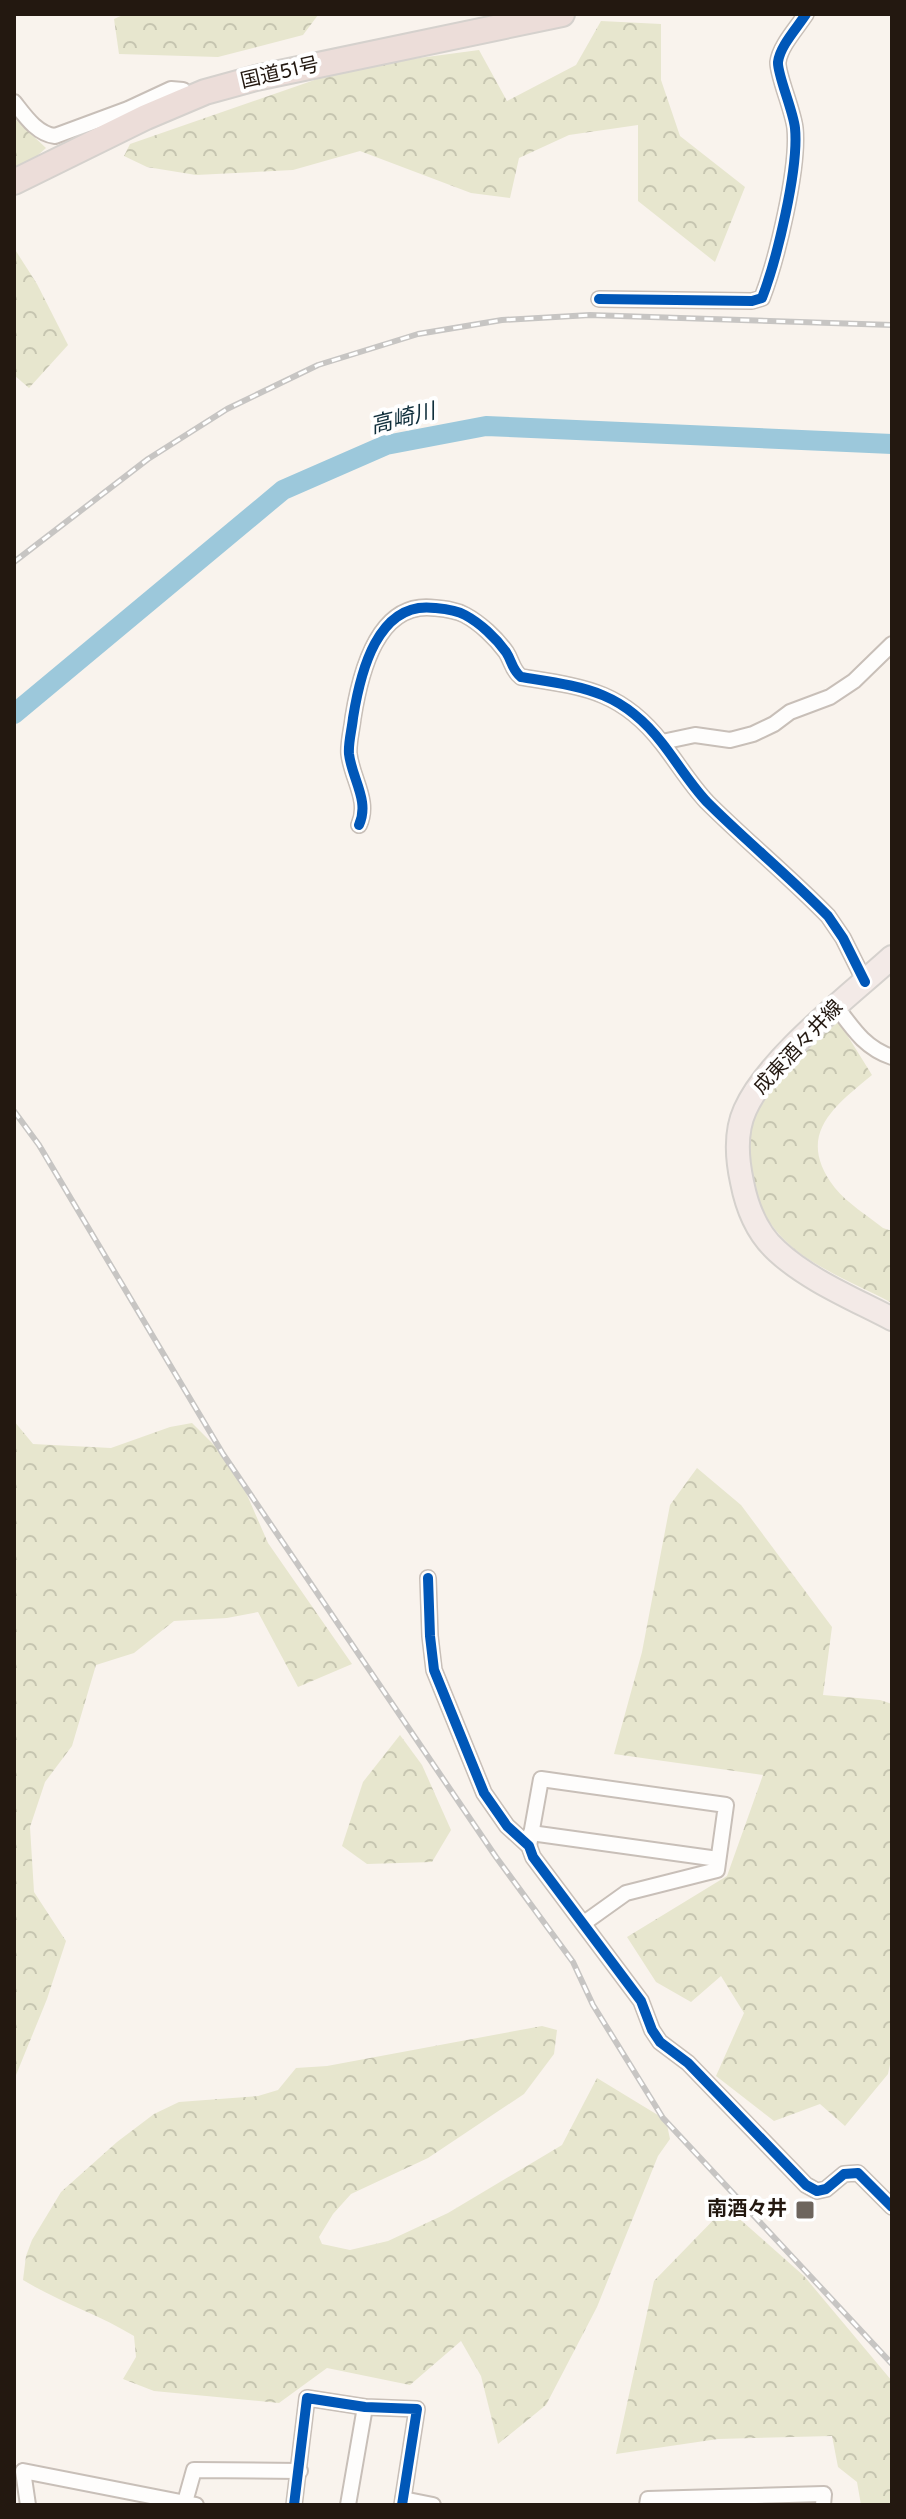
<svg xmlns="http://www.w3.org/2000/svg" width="906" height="2519" font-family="Overpass,'Noto Sans JP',sans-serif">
	<defs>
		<pattern id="forest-crowns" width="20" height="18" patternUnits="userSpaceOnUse" patternTransform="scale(2)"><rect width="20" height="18" fill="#e7e6ce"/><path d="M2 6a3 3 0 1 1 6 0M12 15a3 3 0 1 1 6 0" fill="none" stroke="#c6c5b0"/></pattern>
	</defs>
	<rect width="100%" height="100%" fill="#f9f3ed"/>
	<g fill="url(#forest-crowns)">
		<path d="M125,14h193v1l-15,20 -85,22 -99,-3 -5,-35z"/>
		<path d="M601,21l60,3v56l19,56 65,51 -30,75 -77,-61v-76l-69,10 -50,23 -9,40 -39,-5 -111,-42 -67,19 -97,5 -49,-8 -23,-11 6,-12 222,-77 127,-17 28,51 69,-36z"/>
		<path d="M14,118l32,30 -18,16 -14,7z"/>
		<path d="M14,248l23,36 31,61 -39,43 -15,-13z"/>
		<path d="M834,1014l38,61c-40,33 -77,61 -37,113 12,15 33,28 48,40l9,3v72c-66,-35 -131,-52 -142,-136 -3,-27 0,-52 14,-76 5,-8 14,-16 21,-23 16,-18 33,-36 49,-54z"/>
		<path d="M14,1421l19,23 78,4 59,-21 22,-4 42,42 34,78 84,121 -54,23 -40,-75 -31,6 -53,3 -40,32 -38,12 -24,81 -27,36 -15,45 4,65 32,49 -19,58 -33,81z"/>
		<path d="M697,1468l44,37 91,122 -9,68 57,5 12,4v350l-4,20 -43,52 -25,-22 -46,17 -58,-45 28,-63 -23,-37 -30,26 -35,-20 -29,-45 100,-61 36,-101 -149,-21 28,-102 28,-147z"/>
		<path d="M400,1735l22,30 29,65 -19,32 -65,2 -25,-18 21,-64z"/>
		<path d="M542,2026l15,4 -3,24 -30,40 -96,64 -77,36 -18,20 -14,23 3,7 28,6 38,-9 60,-28 114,-68 35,-67 69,42 4,19 -12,17 -61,151 -51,98 -48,39 -17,-68 -20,-35 -51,44 -83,-17 -48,35 -125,-12 -31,-12 13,-22 -2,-21c-36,-22 -75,-34 -111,-56l3,-24 6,-16 29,-48 56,-50 37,-28 25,-12 79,-6 20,-6 18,-22 31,-2z"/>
		<path d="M726,2207l78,69 88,105v124h-31l-4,-23 -19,-15 -6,-31 -114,3 -102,15 38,-173z"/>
	</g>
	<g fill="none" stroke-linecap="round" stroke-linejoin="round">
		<path stroke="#9cc8db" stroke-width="20" d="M14,714l269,-224 103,-45 100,-19 406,18"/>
		<defs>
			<g id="street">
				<path d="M14,102c11,14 23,32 41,34l73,-27 43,-20 12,1 6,9"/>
				<path d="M599,299l153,2 10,-3c15,-39 37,-130 33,-170 -2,-18 -18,-54 -17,-66 2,-16 19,-34 28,-48"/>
				<path d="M662,742l33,-7 35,5 23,-6 21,-10 16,-12 40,-15 24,-16 38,-37"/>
				<path d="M359,825c11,-24 -7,-46 -10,-71 -1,-11 3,-25 4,-36 7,-44 24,-118 82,-110 10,1 21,2 30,7 15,8 31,23 41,37 6,9 6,18 15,25 62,10 100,13 141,66 15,19 28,41 45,59 39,39 82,74 121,114l15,22 22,44"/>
				<path d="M836,1006c17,23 29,42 56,51"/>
				<path d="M428,1578l2,58 4,34 50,123 23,33 22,20 4,11 108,144 11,29 8,12 28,21 118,122 11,6 9,-2 18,-15 14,-1 34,34"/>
				<path d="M531,1833l187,26"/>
				<path d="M529,1846l12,-67 185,26 -9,65 -91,23 -42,30"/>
				<path d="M403,2499l30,6"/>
				<path d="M185,2502l9,-32 106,1"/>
				<path d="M28,2505l-5,-34 173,34"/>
				<path d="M294,2505l13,-107 58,9 52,2 -15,96"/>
				<path d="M348,2505l17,-98"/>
				<path d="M647,2505l1,-6 176,-5 -1,11"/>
			</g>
			<path id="primary" d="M892,957c-43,39 -124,101 -147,153 -10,22 -8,49 -3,72 5,26 15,51 35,69 31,29 77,48 115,68"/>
			<path id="highway" d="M14,182l132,-65 59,-25 51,-14 306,-64"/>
		</defs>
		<use href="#street" stroke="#c8bfb8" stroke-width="18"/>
		<use href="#primary" stroke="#d5d1cd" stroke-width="26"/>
		<use href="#highway" stroke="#d5d1cd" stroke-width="28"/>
		<use href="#street" stroke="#fefdfc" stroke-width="14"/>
		<use href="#primary" stroke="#f3eae7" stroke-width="22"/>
		<use href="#highway" stroke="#ecddd9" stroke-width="24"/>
		<defs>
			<g id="rail">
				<path d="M14,562l134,-103 79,-50 91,-44 100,-31 84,-14 88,-5 302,10"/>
				<path d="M14,1111l25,34 184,309 273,403 77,105 20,43 70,113 229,246"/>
			</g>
		</defs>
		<use href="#rail" stroke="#c7c5c3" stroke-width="6"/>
		<use href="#rail" stroke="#fff" stroke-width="3" stroke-dasharray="9" stroke-linecap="butt"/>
		<defs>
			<g id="cycleway">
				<path d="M599,299l153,2 10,-3c15,-39 37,-130 33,-170 -2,-18 -18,-54 -17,-66 2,-16 19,-34 28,-48"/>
				<path d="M359,825c11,-24 -7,-46 -10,-71 -1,-11 3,-25 4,-36 7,-44 24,-118 82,-110 10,1 21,2 30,7 15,8 31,23 41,37 6,9 6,18 15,25 62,10 100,13 141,66 15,19 28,41 45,59 39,39 82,74 121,114l15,22 22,44"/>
				<path d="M428,1578l2,58 4,34 50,123 23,33 22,20 4,11 108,144 11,29 8,12 28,21 118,122 11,6 9,-2 18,-15 14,-1 34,34"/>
				<path d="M294,2505l13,-107 58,9 52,2 -15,96"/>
			</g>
		</defs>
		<use href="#cycleway" stroke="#fff" stroke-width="15"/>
		<use href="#cycleway" stroke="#0057b8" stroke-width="10"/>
	</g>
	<rect fill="#6e655d" stroke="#fff" stroke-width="3" x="795" y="2200" width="20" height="20" rx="4"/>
	<g text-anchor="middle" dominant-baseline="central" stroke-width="8" stroke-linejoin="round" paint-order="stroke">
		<g font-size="20" fill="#231810" stroke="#fff">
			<text transform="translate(280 74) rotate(-13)">国道51号</text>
			<text transform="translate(799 1048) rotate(-47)">成東酒々井線</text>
		</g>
		<g font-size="20" font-weight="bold" fill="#231810" stroke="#fff" text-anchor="end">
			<text x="787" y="2210">南酒々井</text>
		</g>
		<g font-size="22" font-style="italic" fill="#0f2e3b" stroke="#fff">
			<text transform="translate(403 420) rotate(-14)">高崎川</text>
		</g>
	</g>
	<rect width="906" height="2519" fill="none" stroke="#231810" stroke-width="32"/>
</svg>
